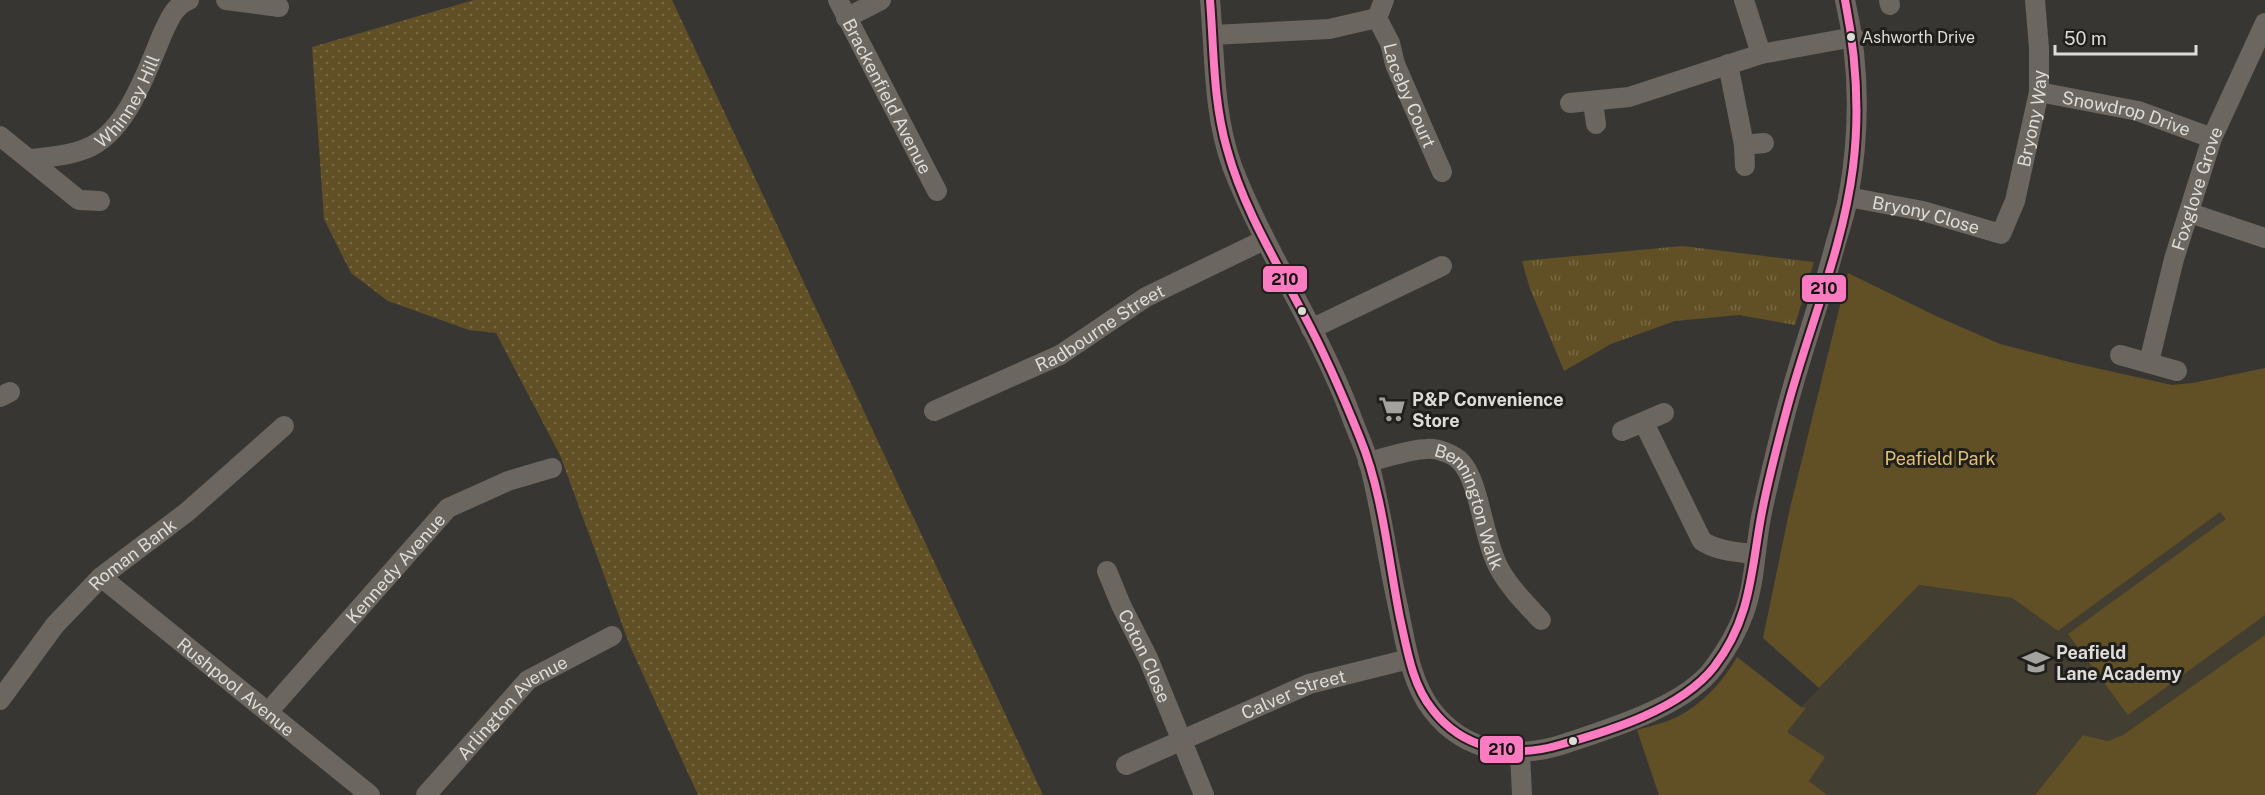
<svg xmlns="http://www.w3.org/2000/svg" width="2265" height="795" font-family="'Public Sans',sans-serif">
	<defs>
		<pattern id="grass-tufts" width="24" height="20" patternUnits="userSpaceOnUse" patternTransform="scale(1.5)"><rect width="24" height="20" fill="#615025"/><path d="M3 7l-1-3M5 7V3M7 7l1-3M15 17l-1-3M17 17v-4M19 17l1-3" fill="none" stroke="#776944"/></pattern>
		<pattern id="garden-dots" width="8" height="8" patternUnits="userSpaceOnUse" patternTransform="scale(1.5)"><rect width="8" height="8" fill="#615025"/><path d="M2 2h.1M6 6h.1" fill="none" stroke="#776944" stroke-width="1.8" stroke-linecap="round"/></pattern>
	</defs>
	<rect width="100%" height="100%" fill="#383633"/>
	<path fill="#423e32" d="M2220,511l45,61v63l-142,100 -15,6 -25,-6 -48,60h-208l-18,-14 -22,-49 18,-23 -4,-2 118,-122 93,13 46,33z"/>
	<path fill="url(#grass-tufts)" d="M1682,246l132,16 -19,63 -56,-10 -64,6 -64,23 -47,27 -34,-82 -8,-28z"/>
	<g fill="#615025">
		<path d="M1848,273l88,43 64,28 69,18 103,23 21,-2 72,-15v247l-137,100 -60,-81 158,-115 -6,-7 -162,119 -46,-33 -93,-13 -100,103 -56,-50 27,-130z"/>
		<path d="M2265,635v160h-230l48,-60 25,6 15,-6z"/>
		<path d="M1737,657l64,50 5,1 -19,24 38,25 -16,24 18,14h-168l-22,-65c13,-4 28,-7 40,-13 25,-13 46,-35 60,-60z"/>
	</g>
	<path fill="url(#garden-dots)" d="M474,0h198l371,795h-345l-68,-149 -70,-191 -64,-122 -27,-3 -81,-29 -37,-28 -27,-54 -12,-172z"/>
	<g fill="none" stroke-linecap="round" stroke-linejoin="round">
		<g stroke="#6b665f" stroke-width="20">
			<path d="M226,0l53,7"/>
			<path id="s1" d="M838,0l99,191"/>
			<path d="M1210,0c5,55 3,114 22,166 33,86 86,162 118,247 6,17 14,33 19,50 12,45 18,93 28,139 8,36 12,78 35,108 34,44 86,50 135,33 45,-15 120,-38 147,-76 11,-15 24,-37 30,-54 11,-30 11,-64 17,-96 6,-29 13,-57 20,-86 14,-60 36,-119 52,-178 5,-20 13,-40 16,-60 11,-64 11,-129 -4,-193"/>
			<path d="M1744,0l17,54"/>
			<path d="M1889,0l1,5"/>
			<path d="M846,18l35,-18"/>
			<path id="s2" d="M1377,18l13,25 5,21 47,108"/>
			<path d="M1213,35l116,-6 48,-11 7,-18"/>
			<path d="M1728,64l16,81 1,21"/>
			<path id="s3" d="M2039,92l99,19 74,27"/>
			<path d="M1593,102l3,22"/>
			<path d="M1570,103l59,-6 132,-43 93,-17"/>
			<path d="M0,136l79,64 21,1"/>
			<path d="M1744,145l20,-2"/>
			<path id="s4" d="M30,159c18,-2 38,-3 55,-10 41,-15 61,-76 77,-114 7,-15 12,-29 27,-35"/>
			<path id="s5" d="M1848,197l75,14 78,23 14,-33 24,-109v-44l-4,-48"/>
			<path d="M2190,213l75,25"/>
			<path d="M1311,329l131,-63"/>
			<path d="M2120,355l57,16"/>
			<path id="s6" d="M2149,362l25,-103 38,-121 53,-115"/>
			<path d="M0,397l10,-5"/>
			<path id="s7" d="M934,411l126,-56 86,-58 118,-57"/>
			<path d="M1644,423l58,118c16,10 33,11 52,13"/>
			<path d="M1622,431l42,-18"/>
			<path id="s8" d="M1368,462c17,-4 43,-13 59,-13 10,-1 27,5 34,13 19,20 22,79 39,108 11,19 26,34 41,50"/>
			<path id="s9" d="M1107,571l14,34 27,53 56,137"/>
			<path id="s10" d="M101,577l269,218"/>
			<path id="s11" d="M0,700l55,-75 46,-48 86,-65 97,-86"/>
			<path id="s12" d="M268,712l180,-204 60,-27 44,-13"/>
			<path d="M1520,753l2,42"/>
			<path id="s13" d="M1126,765l183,-81 100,-25"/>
			<path id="s14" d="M426,795l102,-115 84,-44"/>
		</g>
		<defs>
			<path id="bus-1" d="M1210,0c4,50 3,101 17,149 16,59 50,114 78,168 21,39 38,79 55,121 23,56 28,121 40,180 7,31 12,66 32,91 30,40 80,50 127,36 51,-14 122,-36 155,-78 37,-48 37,-95 47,-150 7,-38 17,-75 27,-112 21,-78 55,-157 65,-238 7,-56 3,-112 -8,-167"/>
		</defs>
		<use href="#bus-1" stroke="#201f1c" stroke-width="12"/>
		<use href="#bus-1" stroke="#fe7ac1" stroke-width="8"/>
	</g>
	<defs>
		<symbol id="supermarket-bare" viewBox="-9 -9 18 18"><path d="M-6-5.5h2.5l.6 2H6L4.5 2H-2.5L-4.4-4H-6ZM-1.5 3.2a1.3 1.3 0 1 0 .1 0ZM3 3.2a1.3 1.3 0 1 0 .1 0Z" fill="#a3a29e" stroke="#201f1c" stroke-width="2.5" paint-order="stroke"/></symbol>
		<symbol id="school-bare" viewBox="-9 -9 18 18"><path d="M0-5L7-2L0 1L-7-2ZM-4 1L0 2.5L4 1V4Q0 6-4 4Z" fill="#a3a29e" stroke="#201f1c" stroke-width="2.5" paint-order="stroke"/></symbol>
	</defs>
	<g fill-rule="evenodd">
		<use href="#supermarket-bare" x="1373" y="390" width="38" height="38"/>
		<use href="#school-bare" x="2017" y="643" width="38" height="38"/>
	</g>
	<g fill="#dddcd8" stroke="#201f1c" stroke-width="2">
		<circle cx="1851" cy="37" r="5"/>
		<circle cx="1302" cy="311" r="5"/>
		<circle cx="1573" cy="741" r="5"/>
	</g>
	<g text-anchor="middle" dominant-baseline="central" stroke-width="6" stroke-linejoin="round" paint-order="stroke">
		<g font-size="16" fill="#dddcd8" stroke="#201f1c" text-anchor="start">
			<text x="1862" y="37">Ashworth Drive</text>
		</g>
		<g font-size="18" fill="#dddcd8" stroke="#201f1c">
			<text stroke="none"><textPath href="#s2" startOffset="84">Laceby Court</textPath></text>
			<text stroke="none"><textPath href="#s1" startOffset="108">Brackenfield Avenue</textPath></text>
			<text stroke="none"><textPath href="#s4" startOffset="122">Whinney Hill</textPath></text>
			<text stroke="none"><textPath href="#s3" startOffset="90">Snowdrop Drive</textPath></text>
			<text stroke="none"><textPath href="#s5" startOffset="278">Bryony Way</textPath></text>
			<text stroke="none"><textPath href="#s6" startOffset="180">Foxglove Grove</textPath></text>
			<text stroke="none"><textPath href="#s5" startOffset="80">Bryony Close</textPath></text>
			<text stroke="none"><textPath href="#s7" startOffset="186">Radbourne Street</textPath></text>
			<text stroke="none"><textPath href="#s8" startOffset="140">Bennington Walk</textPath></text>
			<text stroke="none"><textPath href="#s11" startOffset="198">Roman Bank</textPath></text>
			<text stroke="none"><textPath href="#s12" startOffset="192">Kennedy Avenue</textPath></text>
			<text stroke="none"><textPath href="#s9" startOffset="93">Coton Close</textPath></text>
			<text stroke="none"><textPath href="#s10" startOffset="174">Rushpool Avenue</textPath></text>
			<text stroke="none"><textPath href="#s13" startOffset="182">Calver Street</textPath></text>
			<text stroke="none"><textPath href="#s14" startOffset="124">Arlington Avenue</textPath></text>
		</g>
		<g font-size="18" font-weight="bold" fill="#dddcd8" stroke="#201f1c" text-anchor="start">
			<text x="1412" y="399">P&amp;P Convenience<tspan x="1412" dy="21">Store</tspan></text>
			<text x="2056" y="652">Peafield<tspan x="2056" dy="21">Lane Academy</tspan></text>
		</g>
		<g font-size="18" fill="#e2c270" stroke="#201f1c">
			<text x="1940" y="458">Peafield Park</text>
		</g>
	</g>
	<g stroke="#201f1c" stroke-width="2">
		<rect x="1262" y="265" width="46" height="28" rx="6" fill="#fe7ac1"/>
		<rect x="1801" y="274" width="46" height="29" rx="6" fill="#fe7ac1"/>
		<rect x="1479" y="735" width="45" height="29" rx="6" fill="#fe7ac1"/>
	</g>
	<g font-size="16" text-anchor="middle" font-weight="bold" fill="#111">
		<text x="1285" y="285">210</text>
		<text x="1824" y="294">210</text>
		<text x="1502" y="755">210</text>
	</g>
	<path d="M2055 45v9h141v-9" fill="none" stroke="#dddcd8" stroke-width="3"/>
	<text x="2064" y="45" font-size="18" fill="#dddcd8" stroke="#201f1c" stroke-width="4.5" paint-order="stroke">50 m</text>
</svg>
